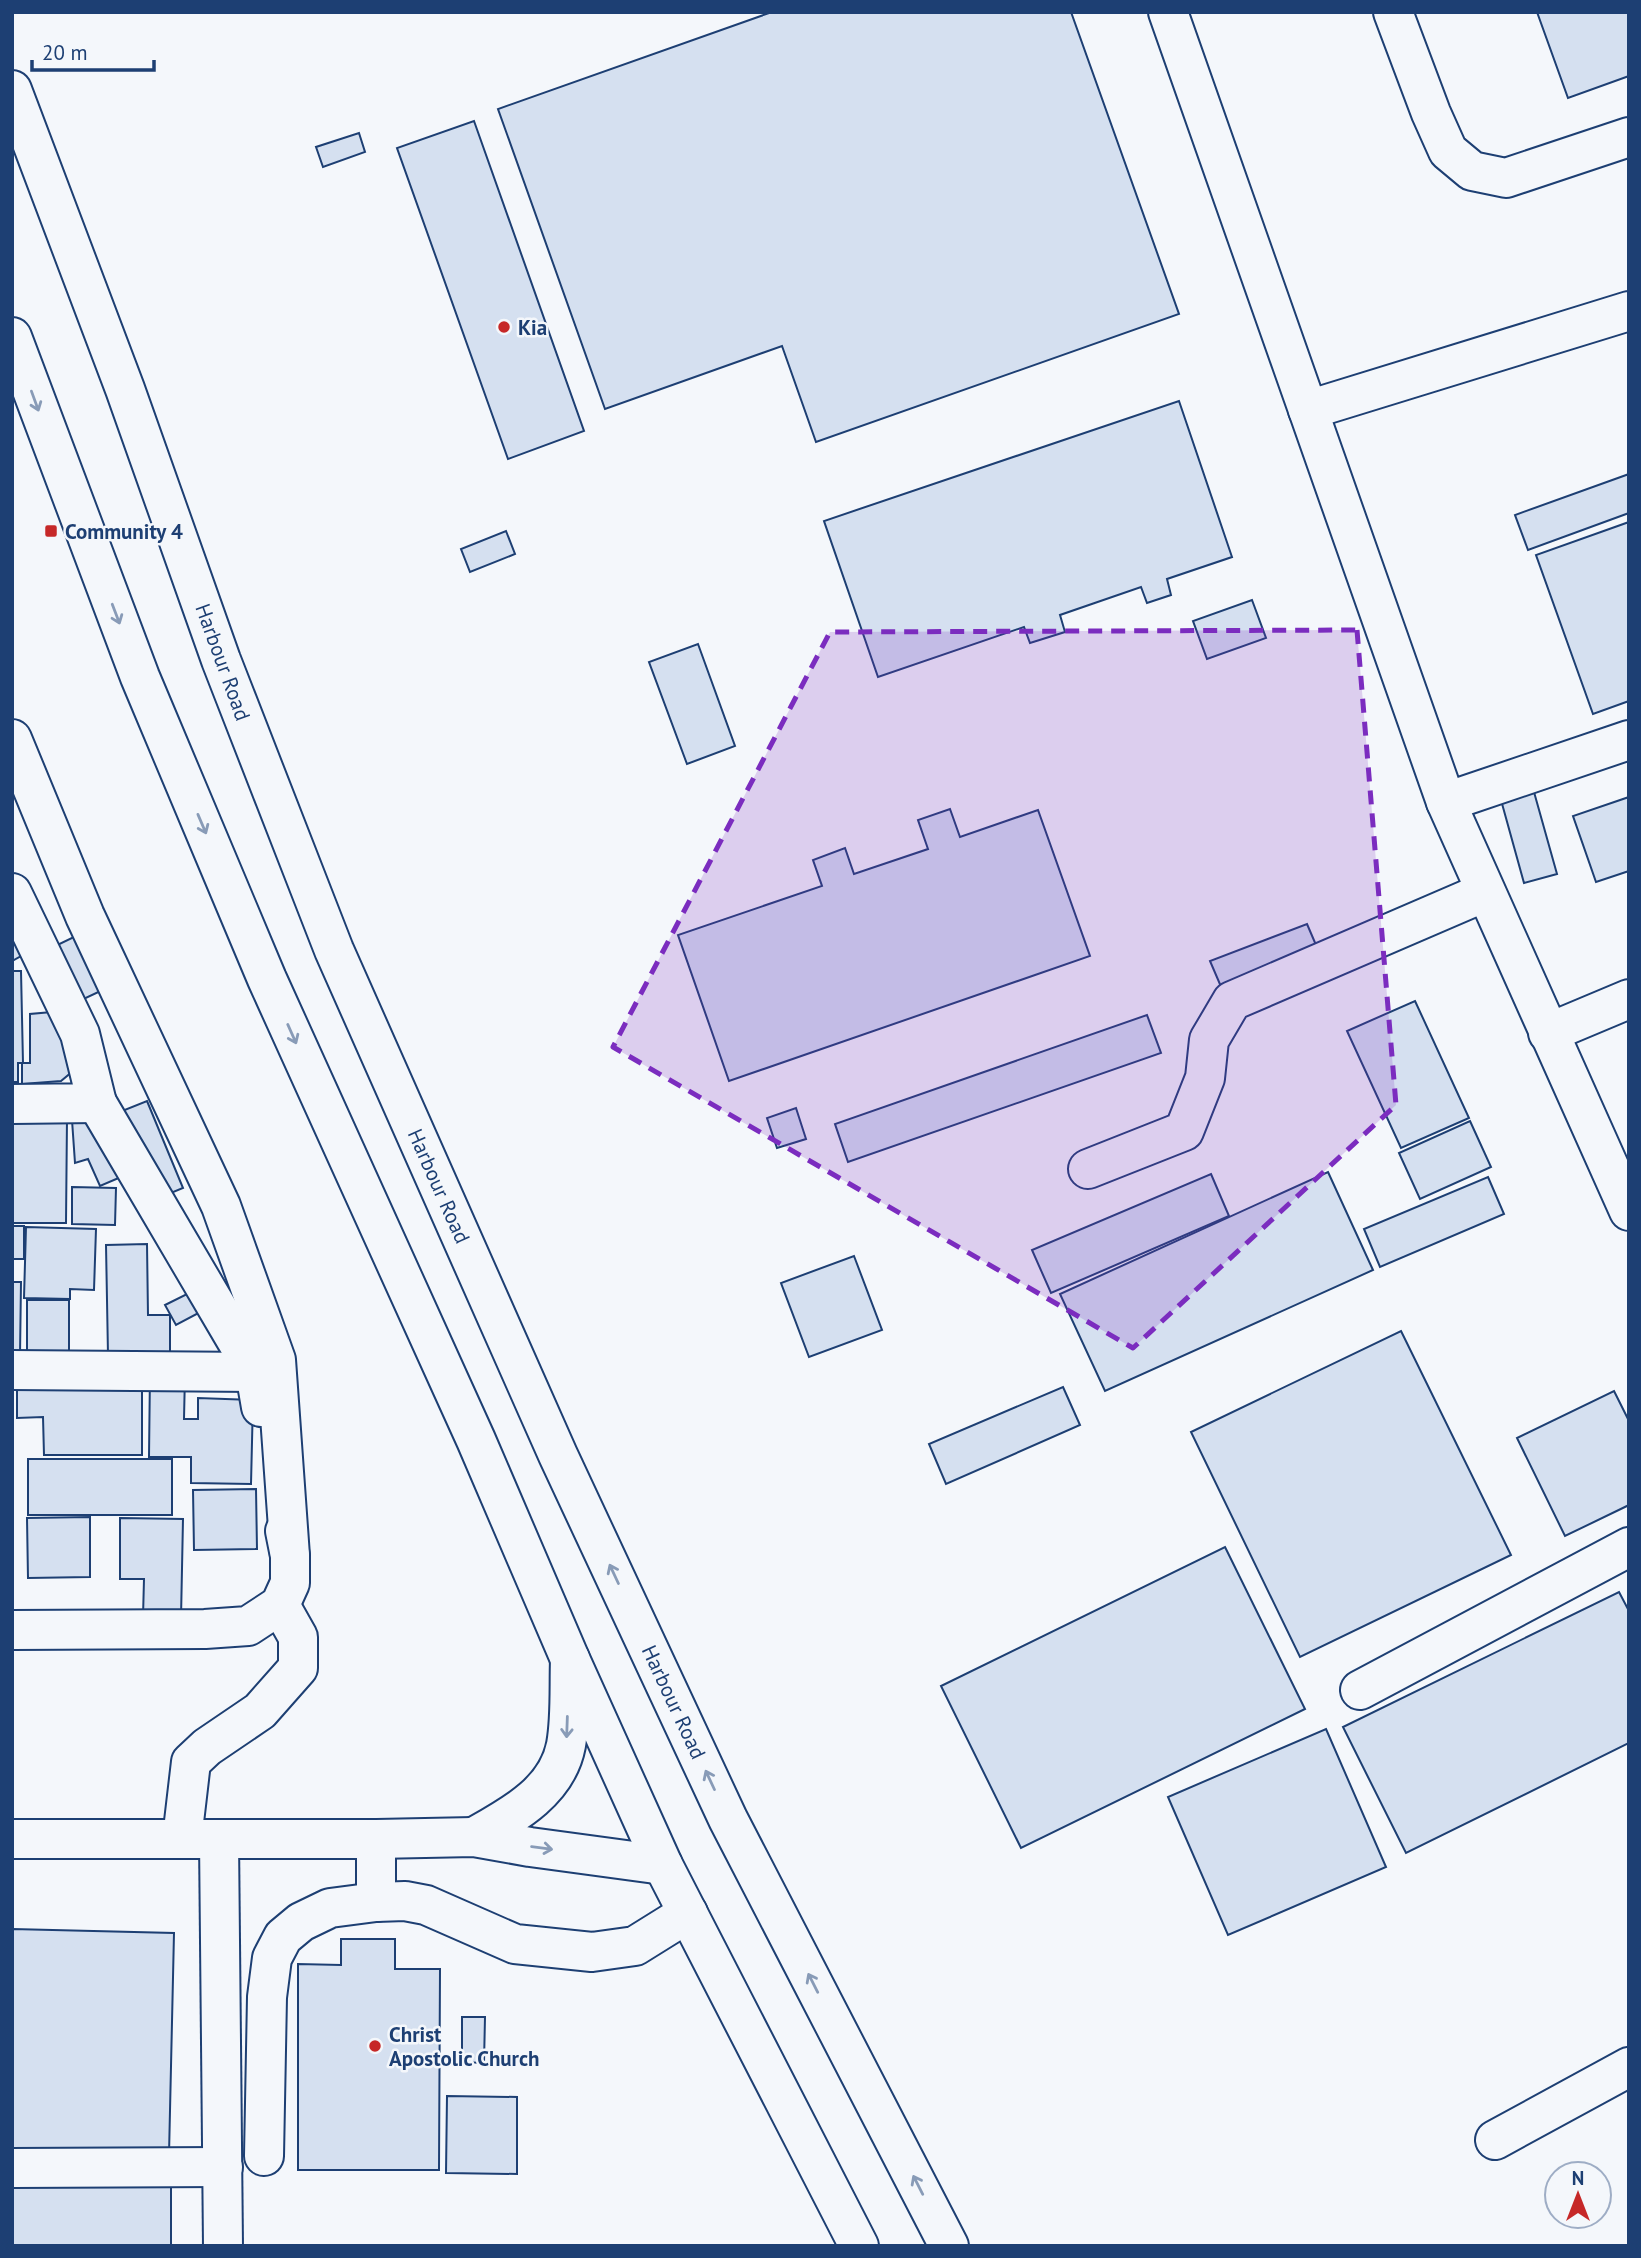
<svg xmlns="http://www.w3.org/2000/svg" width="1641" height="2258" font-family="'PT Sans',sans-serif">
	<rect width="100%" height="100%" fill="#f4f7fb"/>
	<g fill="#d5e0f0" stroke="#1d3f73" stroke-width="2">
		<path d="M772,12h299l108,302 -363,128 -34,-96 -177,63 -107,-300z"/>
		<path d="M1537,12h92v64l-61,22z"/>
		<path d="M474,121l110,310 -76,28 -111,-311z"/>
		<path d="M359,133l6,19 -42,15 -7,-20z"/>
		<path d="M1179,401l53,156 -65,22 4,16 -24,8 -6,-16 -81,28 5,17 -35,11 -6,-16 -146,50 -54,-156z"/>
		<path d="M1629,474v39l-101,37 -13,-35z"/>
		<path d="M1629,522v179l-36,13 -57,-159z"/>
		<path d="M506,531l9,23 -45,18 -9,-23z"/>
		<path d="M1252,600l14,38 -59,21 -14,-38z"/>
		<path d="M698,644l37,102 -48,18 -38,-102z"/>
		<path d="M1534,792l23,82 -33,9 -23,-83z"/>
		<path d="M1629,797v74l-33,11 -23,-66z"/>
		<path d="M950,809l10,28 78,-27 52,146 -361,125 -51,-146 144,-49 -9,-26 32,-12 9,26 74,-25 -10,-29z"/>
		<path d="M12,918l18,33 -18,10z"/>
		<path d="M1307,924l15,35 -97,37 -15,-35z"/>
		<path d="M80,934l27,54 -34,16 -26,-54z"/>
		<path d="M12,971h9l2,92h-5v19h-6z"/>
		<path d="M1415,1001l54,117 -68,30 -54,-117z"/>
		<path d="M63,1011l10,60 -12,10 -39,3v-21h8v-49z"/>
		<path d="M1147,1015l14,38 -313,109 -13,-38z"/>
		<path d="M147,1101l36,87 -29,12 -37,-87z"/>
		<path d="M796,1108l10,31 -29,9 -10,-30z"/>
		<path d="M83,1114l38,63 -21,9 -12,-27 -13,4 -3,-43z"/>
		<path d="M12,1118h55l-1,105h-54z"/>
		<path d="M1470,1121l21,46 -71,32 -21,-46z"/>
		<path d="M1328,1172l45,98 -268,121 -45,-97z"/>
		<path d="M1211,1174l18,42 -178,77 -19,-43z"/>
		<path d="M1488,1177l16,37 -124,53 -16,-38z"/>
		<path d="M72,1187l44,1 -1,37 -43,-1z"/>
		<rect x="12" y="1226" width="12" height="33"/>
		<path d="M26,1227l70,2 -2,61 -24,-1v10l-46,-1z"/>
		<path d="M147,1244l1,71h22v39l-62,1 -2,-110z"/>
		<path d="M854,1256l28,74 -73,27 -28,-74z"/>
		<path d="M12,1282h9l-1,73h-8z"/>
		<path d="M199,1288l9,20 -32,17 -11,-20z"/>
		<rect x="27" y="1300" width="42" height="57"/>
		<path d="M1401,1331l110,224 -211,102 -109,-225z"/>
		<path d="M142,1372v83h-98l-1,-38 -26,1v-42z"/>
		<path d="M150,1372l35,2 -1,45h14v-21l55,2 -2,84 -60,-1v-26h-42z"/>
		<path d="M1063,1387l17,38 -134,59 -17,-40z"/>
		<path d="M1614,1391l15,30v84l-64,31 -48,-98z"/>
		<rect x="28" y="1459" width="144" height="56"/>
		<path d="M256,1489l1,60 -63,1 -1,-60z"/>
		<path d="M90,1517v60l-62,1 -1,-60z"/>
		<path d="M120,1518l63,1 -2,99 -38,-1 1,-38h-24z"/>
		<path d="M1225,1547l80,162 -284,139 -80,-162z"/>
		<path d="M1619,1592l10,19v132l-223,110 -63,-126z"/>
		<path d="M1326,1729l60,138 -158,68 -60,-138z"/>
		<path d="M12,1929l162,4 -5,222 -157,-3z"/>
		<path d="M341,1939h54v30h45l-1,201h-141v-206l43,1z"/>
		<path d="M462,2017h23l-1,46 -22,-1z"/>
		<path d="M447,2096l70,1v77l-71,-1z"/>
		<path d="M171,2183v63h-159v-62z"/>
	</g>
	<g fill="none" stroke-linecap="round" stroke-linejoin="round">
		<defs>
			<g id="minor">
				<path d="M1168,12l278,790 183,409"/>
				<path d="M1393,12l38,101 17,38 24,20 34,7 123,-41"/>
				<path d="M1308,410l321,-99"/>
				<path d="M12,739l73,177 136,290 55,154 14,196"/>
				<path d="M1446,802l183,-62"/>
				<path d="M12,893l68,141 17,69 -85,1"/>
				<path d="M1548,1033l81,-34"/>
				<path d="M97,1103l158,269 6,35"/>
				<path d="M1088,1169l96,-38 21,-53 4,-38 23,-39 253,-109"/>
				<path d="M12,1370l243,2"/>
				<path d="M12,1630l193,-1 43,-3 32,-21 10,-22v-27l-5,-25"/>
				<path d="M1360,1690l269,-143"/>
				<path d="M474,1837c39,-22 83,-45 92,-92 5,-27 3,-58 4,-86"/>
				<path d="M12,1839h364l98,-2 56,10 133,18"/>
				<path d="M182,1839l9,-77 16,-15 53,-36 38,-43v-31l-18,-32"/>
				<path d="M219,1839l4,407"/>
				<path d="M376,1839v63l29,-1 21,4 89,39 77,8 43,-6 53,-33"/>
				<path d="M1495,2140l134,-73"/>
				<path d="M264,2156l3,-159 5,-39 11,-21 18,-15 29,-14 46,-6"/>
				<path d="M12,2168l211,-1"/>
			</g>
			<g id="highway">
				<path d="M12,90l113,299 96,271 113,290 224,505 170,364 221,427"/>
				<path d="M12,337l128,340 127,302 209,461 94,219 93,206 196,381"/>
			</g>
		</defs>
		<use href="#minor" stroke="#1d3f73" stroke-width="42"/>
		<use href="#highway" stroke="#1d3f73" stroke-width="42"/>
		<use href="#minor" stroke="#f4f7fb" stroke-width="38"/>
		<use href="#highway" stroke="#f4f7fb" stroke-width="38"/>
	</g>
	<defs><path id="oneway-shaft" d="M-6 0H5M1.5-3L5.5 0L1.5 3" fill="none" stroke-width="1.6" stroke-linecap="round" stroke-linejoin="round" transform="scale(1.75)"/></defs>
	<g stroke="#889bb7">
		<use href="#oneway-shaft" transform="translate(35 401) rotate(70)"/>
		<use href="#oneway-shaft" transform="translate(116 614) rotate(69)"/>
		<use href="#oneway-shaft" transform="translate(202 824) rotate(67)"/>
		<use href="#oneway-shaft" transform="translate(292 1034) rotate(66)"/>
		<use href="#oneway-shaft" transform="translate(614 1574) rotate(-115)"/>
		<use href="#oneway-shaft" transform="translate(567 1727) rotate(92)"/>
		<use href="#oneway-shaft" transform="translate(710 1780) rotate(-115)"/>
		<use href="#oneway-shaft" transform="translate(542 1848) rotate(7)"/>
		<use href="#oneway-shaft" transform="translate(813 1983) rotate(-117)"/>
		<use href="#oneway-shaft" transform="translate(918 2185) rotate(-117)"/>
	</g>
	<path fill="#7b2cbf" fill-opacity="0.2" stroke="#7b2cbf" stroke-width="5" stroke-dasharray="14 9" stroke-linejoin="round" d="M1357,630l39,475 -263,243 -520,-301 217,-415z"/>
	<g fill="#c62828" stroke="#f4f7fb" stroke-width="2.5">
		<circle cx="504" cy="327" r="7"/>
		<rect x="44" y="524" width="14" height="14" rx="3.5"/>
		<circle cx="375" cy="2046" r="7"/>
	</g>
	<g text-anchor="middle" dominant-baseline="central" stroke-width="5" stroke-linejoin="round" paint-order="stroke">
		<g font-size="21" font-weight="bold" fill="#1d3f73" stroke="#f4f7fb" text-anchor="start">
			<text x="518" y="327">Kia</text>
			<text x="65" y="531">Community 4</text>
			<text x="389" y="2034">Christ<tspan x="389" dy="24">Apostolic Church</tspan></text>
		</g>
		<g font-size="21" fill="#1d3f73" stroke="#f4f7fb">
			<text transform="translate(223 662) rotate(70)">Harbour Road</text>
			<text transform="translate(439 1186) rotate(66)">Harbour Road</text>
			<text transform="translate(674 1702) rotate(65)">Harbour Road</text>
		</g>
	</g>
	<rect width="1641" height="2258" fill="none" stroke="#1d3f73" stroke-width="28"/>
	<g transform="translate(1578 2195)"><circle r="33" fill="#f4f7fb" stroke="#9eadc5" stroke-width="2"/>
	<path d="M0-5L12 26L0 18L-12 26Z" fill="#c62828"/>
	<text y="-10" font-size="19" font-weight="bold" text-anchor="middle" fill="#1d3f73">N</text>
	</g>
	<path d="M32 60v10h122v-10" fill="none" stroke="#1d3f73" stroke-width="3.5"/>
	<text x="42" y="60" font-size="21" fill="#1d3f73" stroke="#f4f7fb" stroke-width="5" paint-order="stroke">20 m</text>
</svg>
